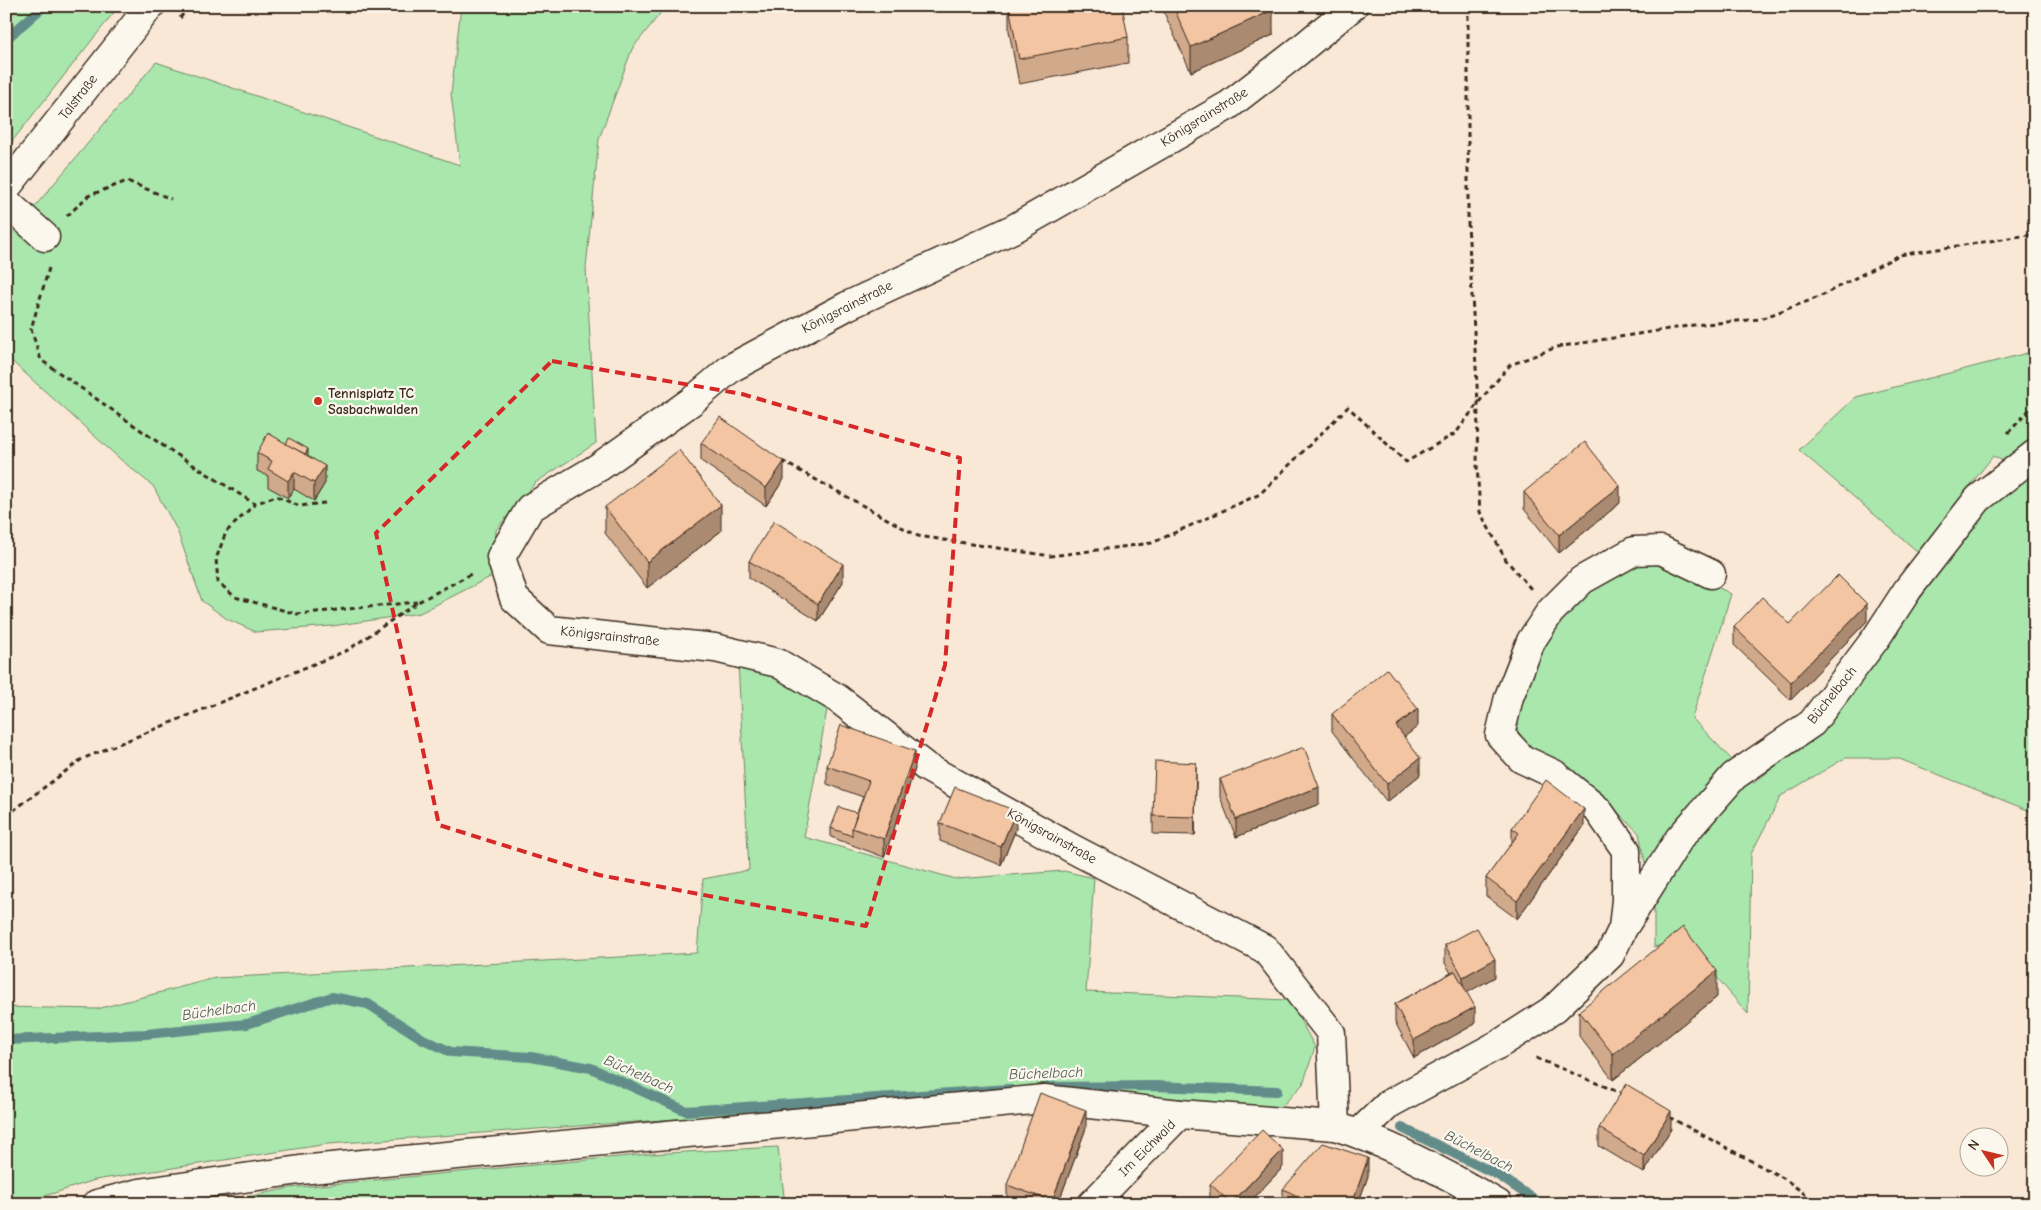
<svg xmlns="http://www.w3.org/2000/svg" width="2041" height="1210" font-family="'Comic Neue',sans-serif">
	<rect width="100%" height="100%" fill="#f9e8d6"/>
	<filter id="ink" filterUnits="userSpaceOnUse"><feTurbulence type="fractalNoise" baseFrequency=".02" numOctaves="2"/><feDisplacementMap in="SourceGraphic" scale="10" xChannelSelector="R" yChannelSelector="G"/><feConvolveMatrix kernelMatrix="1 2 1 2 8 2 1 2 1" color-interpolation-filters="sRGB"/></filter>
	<g filter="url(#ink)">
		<g fill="#a9e7ad" stroke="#728866">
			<path d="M6,6h113l-113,143z"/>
			<path d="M461,6h205l-34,43 -33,90 -13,129 10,175 -61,40 -39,47 -2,45 -74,38 -88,13 -76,6 -29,-13 -25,-18 -25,-71 -24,-44 -33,-27 -114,-103v-115l150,-179 304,103 -9,-71z"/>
			<path d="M2035,351v462l-138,-55h-52l-64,38 -30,58 -3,160 -64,-75 -30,8v-40l-15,-74 -43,-42 -70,-47 -11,-18 4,-37 25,-54 44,-51 47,-24h31l65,34 -39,124 62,65 74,-59 113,-154 40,-60 44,-38 -32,-16 -75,96 -119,-102 57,-53z"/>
			<path d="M738,662l44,12 46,30 -24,133 152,42 108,-8 30,7 -8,114 203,8 26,47 -12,37 -23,24 -201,-18 -751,54 -233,36 -75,24h-14v-197l91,2 118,-31 482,-25 6,-74 46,-9z"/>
			<path d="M778,1147l7,57h-573l78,-16 360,-34z"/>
		</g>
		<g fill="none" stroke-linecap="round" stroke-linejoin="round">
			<g stroke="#628c8a" stroke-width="10">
				<path d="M6,39l38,-33"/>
				<path d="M6,1040l140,-6 101,-10 85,-27 36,7 55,35 28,13 80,5 60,11 95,43 323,-22"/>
				<path d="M1046,1087l109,-1 122,5"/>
				<path d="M1402,1128l96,47 43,29"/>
			</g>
			<defs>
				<g id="minor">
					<path d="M6,202l39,35"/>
					<path d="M1625,925l54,-86 55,-63 78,-53 64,-85 32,-49 70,-90 57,-45"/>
					<path d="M1335,1126l-4,-93 -66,-84 -192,-100 -147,-82 -89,-69 -59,-35 -63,-15 -166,-18 -35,-32 -13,-41 29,-49 69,-41 93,-66 39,-33 116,-62 168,-78 214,-123 66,-51 58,-48"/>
					<path d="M1359,1133l30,-29 112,-61 53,-34 56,-54 13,-27 3,-28v-50l-28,-40 -44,-36 -32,-15 -22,-24 9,-38 22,-56 19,-29 32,-32 52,-29 27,-1 50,24"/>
					<path d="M97,1204l42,-11 161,-23 744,-71 136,15 155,12c54,17 114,49 163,78"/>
					<path d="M1092,1204l88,-90"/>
				</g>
				<path id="major" d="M6,188l144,-182"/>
			</defs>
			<use href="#minor" stroke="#3b2a1e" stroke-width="31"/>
			<use href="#major" stroke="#3b2a1e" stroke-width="31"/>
			<g stroke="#3b2a1e" stroke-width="3" stroke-dasharray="5 4" stroke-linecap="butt">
				<path d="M1468,6v217l10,180 -1,62 3,47 26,48 25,29"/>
				<path d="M180,18l9,-12"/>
				<path d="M67,216l21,-20 39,-15 44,18"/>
				<path d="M49,268l-18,61 10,31 124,87 90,57"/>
				<path d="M2008,433l27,-29"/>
				<path d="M782,461l136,75 133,20 101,-13 108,-49 88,-87 58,55 50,-29 22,-30 32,-38 47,-18 137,-22 66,-6 59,-22 80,-42 136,-21"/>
				<path d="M325,503l-26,3 -23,-10 -21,8 -29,28 -10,27 2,23 17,15 62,17 120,-12"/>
				<path d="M6,816l76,-57 266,-109 70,-48 55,-29"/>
				<path d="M1536,1058l87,36"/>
				<path d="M1669,1117l116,62 33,25"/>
			</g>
			<use href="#minor" stroke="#fbf7ec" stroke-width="28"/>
			<use href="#major" stroke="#fbf7ec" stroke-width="28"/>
		</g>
		<g fill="#d1a98b" stroke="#3b2a1e">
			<path d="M1009,6l119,31v26l-109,21 -10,-53z"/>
			<path d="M1161,6h110l2,29 -82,37z"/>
			<path d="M701,443l83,36 -18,27 -65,-45z"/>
			<path d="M257,453l51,3 17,27 -11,18 -20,-12 -6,9 -20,-11v-11l-11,-5z"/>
			<path d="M1524,492l96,11 -61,50 -35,-44z"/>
			<path d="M605,507l116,24 -74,57 -42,-55z"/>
			<path d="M749,561l94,21 -25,39 -69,-43z"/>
			<path d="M1867,621l-76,79 -57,-55v-18z"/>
			<path d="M1332,714l86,12 -14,11 16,38 -33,27 -55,-71z"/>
			<path d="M827,766l88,3 -31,88 -53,-20v-9l26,-15 6,-16 -36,-13z"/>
			<path d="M1220,779l99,25 -83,33 -16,-40z"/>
			<path d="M1196,780l-1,55 -42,-1v-18z"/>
			<path d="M940,823l76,6 -15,36 -61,-24z"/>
			<path d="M1584,826l-67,93 -31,-23v-18l26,-35v-15z"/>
			<path d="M1445,945l50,32 -28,15 8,32 -61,34 -19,-36v-18l56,-31 -6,-10z"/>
			<path d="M1717,997l-104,83 -34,-44v-25z"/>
			<path d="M1086,1128l-28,76h-48l-3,-2v-17z"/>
			<path d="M1599,1128l72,1 -27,44 -45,-27z"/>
			<path d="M1283,1167l-35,37h-35l-3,-3v-17z"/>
			<path d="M1368,1176l-10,28h-75v-15z"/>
		</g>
		<g fill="#aa8a71" stroke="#3b2a1e">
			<path d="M1273,10v25l-82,37v-25z"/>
			<path d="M308,449v9l-7,3z"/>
			<path d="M784,462v17l-18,27v-18z"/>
			<path d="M325,466v17l-11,18v-18z"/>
			<path d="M294,472v17l-6,9v-17z"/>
			<path d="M1620,486v17l-61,50v-18z"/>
			<path d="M721,505v26l-74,57v-26z"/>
			<path d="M843,564v18l-25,39v-17z"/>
			<path d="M1867,604v17l-76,79v-18z"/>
			<path d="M1418,709v17l-22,18v-18z"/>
			<path d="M915,751v18l-31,88v-18z"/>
			<path d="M1420,758v17l-33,27v-18z"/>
			<path d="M1196,763v17l-1,55v-18z"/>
			<path d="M1319,787v17l-83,33v-18z"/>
			<path d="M1584,809v17l-67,93v-18z"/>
			<path d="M1016,811v18l-15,36v-18z"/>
			<path d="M1495,959v18l-32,18v-18z"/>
			<path d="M1717,971v26l-104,83v-26z"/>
			<path d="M1475,1007v17l-61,34v-18z"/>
			<path d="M1086,1110v18l-28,76h-6v-3z"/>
			<path d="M1671,1111v18l-27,44v-17z"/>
			<path d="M1283,1150v17l-35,37h-17z"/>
			<path d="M1368,1158v18l-10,28h-6z"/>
		</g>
		<g fill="#f3c5a2" stroke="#3b2a1e">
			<path d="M1009,6h113l6,31 -109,22z"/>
			<path d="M1173,6h98l2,4 -82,37z"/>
			<path d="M720,417l64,45 -18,26 -65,-45z"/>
			<path d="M268,433l57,33 -11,17 -20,-11 -6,9 -20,-12 4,-8 -15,-8z"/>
			<path d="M289,438l19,11 -3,5 -19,-10z"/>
			<path d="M1585,442l35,44 -61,49 -35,-43z"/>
			<path d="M679,450l42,55 -74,57 -42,-55z"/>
			<path d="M774,521l69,43 -25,40 -69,-43z"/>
			<path d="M1838,575l29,29 -76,78 -57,-55 28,-30 28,27z"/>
			<path d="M1387,669l31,40 -22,17 24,32 -33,26 -55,-70z"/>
			<path d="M841,725l74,26 -31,88 -32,-11 17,-47 -42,-15z"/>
			<path d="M1304,747l15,40 -83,32 -16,-40z"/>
			<path d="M1155,761l41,2 -1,54 -42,-1z"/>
			<path d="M1546,780l38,29 -67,92 -31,-23 33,-45 -7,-5z"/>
			<path d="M955,787l61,24 -15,36 -61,-24z"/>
			<path d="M839,807l18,6 -5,15v8l-21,-8z"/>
			<path d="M1683,927l34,44 -104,83 -34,-43z"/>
			<path d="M1477,928l18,31 -32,18 -18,-32z"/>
			<path d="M1455,971l20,36 -61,33 -19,-36z"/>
			<path d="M1626,1084l45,27 -27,45 -45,-28z"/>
			<path d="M1040,1093l46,17 -34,91 -45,-16z"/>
			<path d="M1262,1130l21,20 -52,53 -21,-19z"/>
			<path d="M1323,1143l45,15 -16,46h-38l-31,-15z"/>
		</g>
	</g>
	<path fill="none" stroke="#d62828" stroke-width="4" stroke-dasharray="10 6" stroke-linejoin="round" d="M552,361l190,33 218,64 -15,207 -79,261 -267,-51 -160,-50 -63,-292z"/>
	<circle fill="#c8321e" stroke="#fbf7ec" stroke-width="2" cx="318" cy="401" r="5"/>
	<g text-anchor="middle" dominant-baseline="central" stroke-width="4.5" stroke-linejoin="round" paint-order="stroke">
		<g font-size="14" fill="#3b2a1e" stroke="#fbf7ec">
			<text transform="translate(78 97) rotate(-52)">Talstraße</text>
			<text transform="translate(1204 117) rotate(-32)">Königsrainstraße</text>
			<text transform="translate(847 307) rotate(-27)">Königsrainstraße</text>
			<text transform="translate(610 636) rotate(6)">Königsrainstraße</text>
			<text transform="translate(1832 695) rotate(-51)">Büchelbach</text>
			<text transform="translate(1052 836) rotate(29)">Königsrainstraße</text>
			<text transform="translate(1147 1148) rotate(-45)">Im Eichwald</text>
		</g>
		<g font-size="14" font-weight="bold" fill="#3b2a1e" stroke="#fbf7ec" text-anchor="start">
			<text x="328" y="393">Tennisplatz TC<tspan x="328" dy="16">Sasbachwalden</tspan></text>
		</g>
		<g font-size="15" font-style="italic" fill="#4e5b54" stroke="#fbf7ec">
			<text transform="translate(219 1010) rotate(-8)">Büchelbach</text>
			<text transform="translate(1046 1073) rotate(-2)">Büchelbach</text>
			<text transform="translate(639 1074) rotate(24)">Büchelbach</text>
			<text transform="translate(1479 1151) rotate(27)">Büchelbach</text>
		</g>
	</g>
	<rect width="2041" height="1210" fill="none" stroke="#fbf7ec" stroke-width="25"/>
	<rect x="12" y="12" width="2016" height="1185" fill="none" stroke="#3b2a1e" stroke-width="2" filter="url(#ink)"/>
	<g transform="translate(1984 1152) rotate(305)"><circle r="24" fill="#fbf7ec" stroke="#aea59a"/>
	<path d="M0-4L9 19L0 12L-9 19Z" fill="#c8321e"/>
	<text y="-8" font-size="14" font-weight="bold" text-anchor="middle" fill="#3b2a1e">N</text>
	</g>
</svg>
